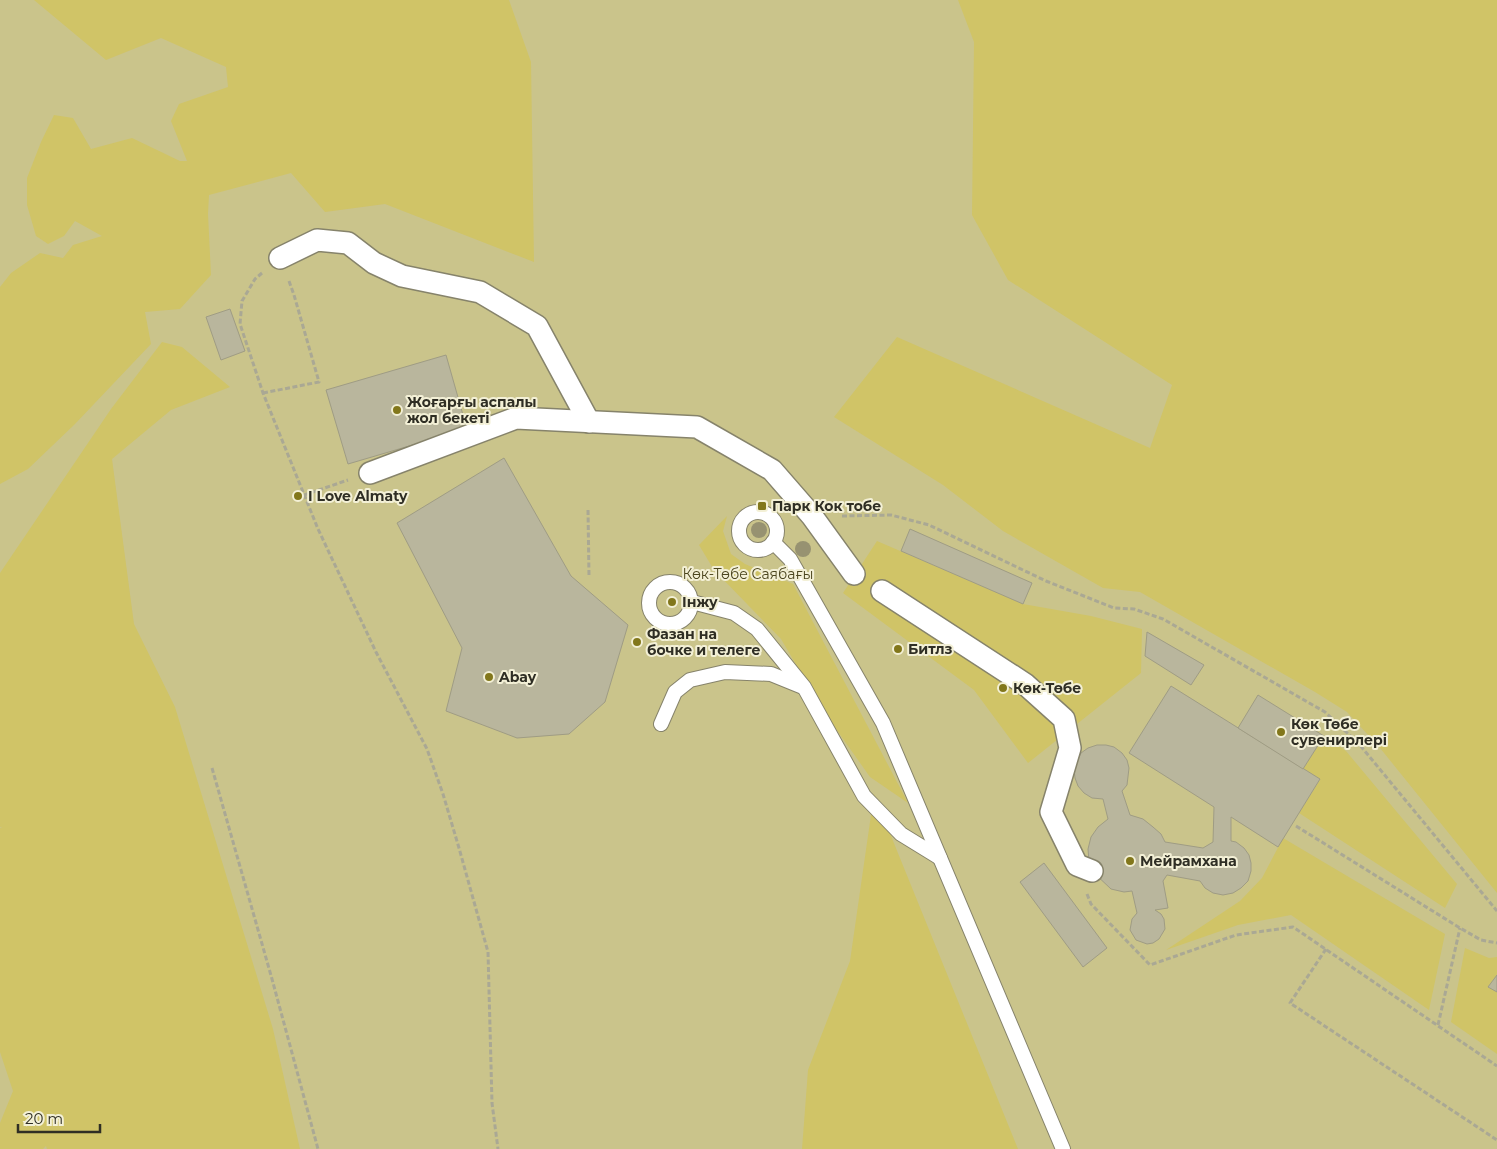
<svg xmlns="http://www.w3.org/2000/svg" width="1497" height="1149" font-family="Montserrat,sans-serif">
	<rect width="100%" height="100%" fill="#f3f0d6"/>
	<rect fill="#cac48b" x="0" y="0" width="1497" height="1149"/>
	<g fill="#d0c467">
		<path d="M34,0h475l22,62 3,200 -149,-58 -60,8 -34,-39 -82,22 -1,19 3,61 -31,34 -35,3 6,32 -76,80 -47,45 -28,15v-197l11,-14 29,-20 23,5 10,-13 29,-9 -27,-15 -11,15 -16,8 -12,-8 -9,-31v-27l14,-36 13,-27 19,3 18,31 41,-11 48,23h7l-16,-40 8,-17 49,-17 -2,-20 -65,-29 -55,22z"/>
		<path d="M958,0h539v893l-117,-145 -33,-36 -32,-20 -175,-100 -37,-4 -100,-57 -60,-46 -109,-68 63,-80 253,111 22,-63 -164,-105 -36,-65 2,-173z"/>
		<path d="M162,342l20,5 48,40 -59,23 -59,49 22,165 41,83 98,322 27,120h-253l-1,-3 -3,3h-43v-26l13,-32 -13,-39v-224h2l-2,-1v-254l111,-164z"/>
		<path d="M727,516l-4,15 8,23 14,10 48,20 115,219 -38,-26 -46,-65 -43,-73 -67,-69 -15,-25z"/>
		<path d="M877,541l146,63 68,12 51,13 -1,44 -113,90 -54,-73 -131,-97z"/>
		<path d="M1324,736l22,15 111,133 -12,24 -146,-95 21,-33 -17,-11z"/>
		<path d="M874,794l144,355h-216l6,-79 42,-109z"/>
		<path d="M1283,838l162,96 -16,76 -138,-95 -53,10 -72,25 74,-49 22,-23z"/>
		<path d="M1465,948l24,10 8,-1v18l-9,12 9,5v62l-46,-32z"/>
	</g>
	<g fill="#b9b69d" stroke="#9f9c84">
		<path d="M230,309l15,42 -24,9 -15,-43z"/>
		<path d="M446,355l21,74 -119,35 -22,-74z"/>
		<path d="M504,458l67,118 57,49 -23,77 -36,32 -52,4 -71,-27 16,-63 -65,-125z"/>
		<path d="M910,529l122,54 -9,21 -122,-53z"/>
		<path d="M1147,632l57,33 -13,20 -46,-29z"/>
		<path d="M1171,686l149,93 -42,68 -47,-30v24l5,1 8,6 5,7 2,8v8l-3,10 -7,7 -8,5 -10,2 -10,-2 -8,-5 -5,-7 -33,-6 -4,6 5,27 -13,2 6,4 3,5 1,10 -6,10 -6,4 -6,1 -11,-4 -6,-10 2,-11 5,-6 -5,-22 -8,1 -13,-3 -18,-17 -4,-11 -1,-12 3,-12 7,-10 10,-8 -5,-20 -11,-1 -8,-5 -6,-7 -3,-8 -1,-9 3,-8 4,-8 7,-5 9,-3h9l8,2 8,6 5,7 2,8 -2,17 -5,6 8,24 13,4 10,8 8,7 4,8 38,6 10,-6 1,-35 -85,-54z"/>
		<path d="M1258,695l66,41 -21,33 -65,-41z"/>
		<path d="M1044,863l63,85 -24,19 -63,-85z"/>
		<path d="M1497,975v17l-9,-5z"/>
	</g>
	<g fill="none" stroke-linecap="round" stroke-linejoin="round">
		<defs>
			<g id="service">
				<circle cx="758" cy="531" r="19"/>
				<path d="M773,542l17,17 93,164 180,426"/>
				<circle cx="670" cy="603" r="21"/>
				<path d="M692,602l42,11 23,16 47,58 60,109 37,38 39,24"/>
				<path d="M661,724l14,-32 15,-12 35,-8 46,2 32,13"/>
			</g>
			<g id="pedestrian">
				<path d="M280,258l37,-18 31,3 26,20 28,13 78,16 57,34 52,96"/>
				<path d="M370,473l146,-55 181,9 75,43 40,46 42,58"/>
				<path d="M882,591l143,93 39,35 6,29 -19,64 26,53 15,6"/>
			</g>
		</defs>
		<use href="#service" stroke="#86836b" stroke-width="16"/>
		<use href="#pedestrian" stroke="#86836b" stroke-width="24"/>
		<g stroke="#aaa894" stroke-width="3" stroke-dasharray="5 2.5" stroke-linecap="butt">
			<path d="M262,273l-7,6 -13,22 -2,23 23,69 55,136 58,123 51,97 16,45 16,54 29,104 4,151 6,46"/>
			<path d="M263,393l56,-11 -25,-87 -5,-14"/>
			<path d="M304,495l44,-15"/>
			<path d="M588,510l1,66"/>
			<path d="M842,516l49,-1 38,10 117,56 68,27 20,1 29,10 162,93 34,32 138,167"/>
			<path d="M212,768l60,211 46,170"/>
			<path d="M1296,826l164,102 21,12 16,3"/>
			<path d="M1087,894l4,10 59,61 86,-30 57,-8 204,139"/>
			<path d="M1326,949l-36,54 207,137"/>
			<path d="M1438,1025l22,-97"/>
		</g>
		<use href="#service" stroke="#fff" stroke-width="14"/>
		<use href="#pedestrian" stroke="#fff" stroke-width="21"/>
	</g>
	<g fill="#979271">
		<circle cx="759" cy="530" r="8"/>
		<circle cx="803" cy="549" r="8"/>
	</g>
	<g fill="#82771b" stroke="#f3f0d6" stroke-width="2">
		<circle cx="397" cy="410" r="5"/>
		<circle cx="298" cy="496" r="5"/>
		<rect x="757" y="501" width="10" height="10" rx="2.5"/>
		<circle cx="672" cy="602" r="5"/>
		<circle cx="637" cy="642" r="5"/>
		<circle cx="898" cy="649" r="5"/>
		<circle cx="489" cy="677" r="5"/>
		<circle cx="1003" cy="688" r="5"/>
		<circle cx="1281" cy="732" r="5"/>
		<circle cx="1130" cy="861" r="5"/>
	</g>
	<g text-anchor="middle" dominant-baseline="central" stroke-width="4" stroke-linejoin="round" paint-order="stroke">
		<g font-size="14" font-weight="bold" fill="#2f2e24" stroke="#f3f0d6" text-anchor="start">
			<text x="407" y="402">Жоғарғы аспалы<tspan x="407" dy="16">жол бекеті</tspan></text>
			<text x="308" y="496">I Love Almaty</text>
			<text x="772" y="506">Парк Кок тобе</text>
			<text x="682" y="602">Інжу</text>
			<text x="647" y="634">Фазан на<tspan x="647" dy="16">бочке и телеге</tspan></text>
			<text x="908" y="649">Битлз</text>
			<text x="499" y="677">Abay</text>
			<text x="1013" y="688">Көк-Төбе</text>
			<text x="1291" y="724">Көк Төбе<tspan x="1291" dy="16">сувенирлері</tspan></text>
			<text x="1140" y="861">Мейрамхана</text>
		</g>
		<g font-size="14" fill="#4b451e" stroke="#f3f0d6">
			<text x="748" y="574">Көк-Төбе Саябағы</text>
		</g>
	</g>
	<path d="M18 1124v8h82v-8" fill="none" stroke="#2f2e24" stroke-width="2.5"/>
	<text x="25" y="1124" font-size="15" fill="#2f2e24" stroke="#f3f0d6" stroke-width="4" paint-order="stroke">20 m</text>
</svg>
